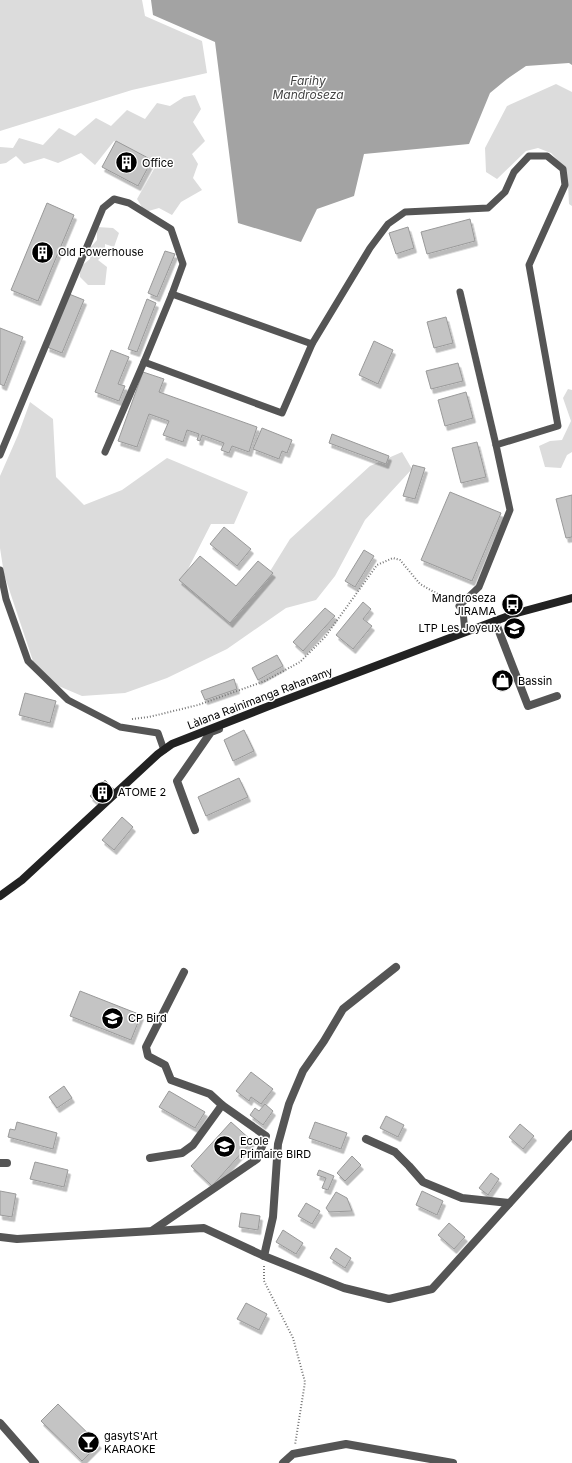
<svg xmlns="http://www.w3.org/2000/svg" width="572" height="1463" font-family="Inter,sans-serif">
	<defs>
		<filter id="shadow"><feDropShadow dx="2.5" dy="4.5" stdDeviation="0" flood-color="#0004"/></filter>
	</defs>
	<rect width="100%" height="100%" fill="#fff"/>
	<g fill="#dcdcdc">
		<path d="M0,0h142l3,16 57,25 5,32 -75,17 -132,41z"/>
		<path d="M556,84l16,8v114l-3,-2 -1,-20 -4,-17 -13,-14 -13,-5 -12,3 -29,28 -11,-7 -1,-24 22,-42z"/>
		<path d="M195,95l6,14 -8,13 12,19 -13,13 6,10 -5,14 9,12 -21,12 -9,13 -13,-7 -14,4 -8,-13 21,-37 -44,-21 -19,24 -14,-12 -23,10 -14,-5 -20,6 -8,-8 -10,7 -6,1v-17l13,1 6,-10 24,7 16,-17 16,8 21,-18 15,8 16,-16 18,9 12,-16 13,3 14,-9z"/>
		<path d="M97,227l16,1 6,5 -5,14 -9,-3v9l-7,7 9,7 -2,18h-17l-8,-8v-10l10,-8v-11l7,-8z"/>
		<path d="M568,389l4,1v62l-5,3 -6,13 -16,-1 -6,-21 11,-5 12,-1 9,-19 -8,-23z"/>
		<path d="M30,402l23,17 3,58 28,28 38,-15 45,-32 81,34 -14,32h-23l-23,45 15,24 61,-12 26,-42 80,-73 32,-14 10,17 -47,51 -30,56 -19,24 -30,8 -59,41 -60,29 -42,15 -43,3 -35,-15 -13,-17 -30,-90 -4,-26v-72l18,-41z"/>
	</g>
	<path fill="#a3a3a3" d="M151,0h421v65l-3,-2 -43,3 -19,13 -17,14 -21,51 -105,10 -10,42 -37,13 -16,33 -63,-19 -23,-181 -62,-27z"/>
	<g fill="#c4c4c4" stroke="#999" filter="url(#shadow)">
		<path d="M116,141l36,19 -14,26 -36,-19z"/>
		<path d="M47,203l27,12 -36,86 -27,-11z"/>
		<path d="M470,219l5,22 -48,13 -6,-22z"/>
		<path d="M408,227l6,21 -18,6 -7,-21z"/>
		<path d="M165,251l10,3 -18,43 -9,-4z"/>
		<path d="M69,294l15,6 -22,53 -15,-6z"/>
		<path d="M147,299l9,4 -19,49 -9,-3z"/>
		<path d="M446,317l7,26 -19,5 -7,-26z"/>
		<path d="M0,328l23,9 -19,49 -4,-2z"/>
		<path d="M374,341l19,9 -15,34 -19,-9z"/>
		<path d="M111,350l18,7 -11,27 7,2 -6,15 -24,-9z"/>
		<path d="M458,363l5,18 -32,8 -5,-18z"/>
		<path d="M143,372l21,7 -5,13 98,35 -8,25 -17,-6 -3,7 -8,-3 3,-7 -22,-8 -2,6 -3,-1 2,-6 -12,-4 -4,12 -20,-7 6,-14 -20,-7 -12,33 -19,-6z"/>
		<path d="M466,392l7,26 -28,8 -7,-26z"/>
		<path d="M262,428l30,12 -5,13 -5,-2 -3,8 -26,-10z"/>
		<path d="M332,434l57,22 -3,8 -57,-21z"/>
		<path d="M477,442l9,35 -25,6 -9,-35z"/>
		<path d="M413,465l12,3 -10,31 -12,-3z"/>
		<path d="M450,492l51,21 -29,68 -51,-21z"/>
		<path d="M572,495v42l-6,1 -10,-39z"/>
		<path d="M224,527l27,22 -14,17 -27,-22z"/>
		<path d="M364,550l10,6 -19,31 -10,-6z"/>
		<path d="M200,556l36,30 22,-25 15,12 -43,50 -51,-43z"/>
		<path d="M363,602l8,7 -8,10 9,7 -19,23 -17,-14z"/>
		<path d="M325,608l10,8 -32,35 -10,-9z"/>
		<path d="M277,655l6,11 -25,14 -6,-12z"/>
		<path d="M234,679l3,10 -32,11 -4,-9z"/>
		<path d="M25,693l31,8 -6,22 -31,-8z"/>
		<path d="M244,730l10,21 -21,10 -9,-21z"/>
		<path d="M239,778l9,19 -42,19 -8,-19z"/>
		<path d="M105,780l9,9 -15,15 -9,-8z"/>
		<path d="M122,817l11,10 -19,23 -12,-10z"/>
		<path d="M80,991l61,24 -10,25 -61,-24z"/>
		<path d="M251,1072l22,17 -12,15 -10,-7 -2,4 -13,-10z"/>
		<path d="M64,1086l8,12 -15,10 -8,-11z"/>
		<path d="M169,1091l36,21 -10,16 -36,-21z"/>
		<path d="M265,1104l8,7 -10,14 -13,-10 5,-7 4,3z"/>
		<path d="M386,1116l18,9 -6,12 -18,-9z"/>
		<path d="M17,1122l40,11 -4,16 -45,-12 2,-8 5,1z"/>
		<path d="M231,1122l21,19 -40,45 -21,-20z"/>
		<path d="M315,1122l32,11 -6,16 -32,-11z"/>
		<path d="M520,1124l14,12 -11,13 -14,-12z"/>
		<path d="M352,1156l9,9 -16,16 -8,-8z"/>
		<path d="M35,1162l33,8 -4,17 -34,-8z"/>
		<path d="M319,1170l15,6 -6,14 -6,-2 4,-10 -9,-3z"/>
		<path d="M491,1173l8,6 -11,16 -9,-7z"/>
		<path d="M0,1191l16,3 -4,23 -12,-2z"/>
		<path d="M422,1191l21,10 -6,14 -21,-10z"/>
		<path d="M336,1192l11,6 5,13 -23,1 -3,-4z"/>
		<path d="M306,1203l14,8 -8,13 -14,-8z"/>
		<path d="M241,1213l19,3 -2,14 -19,-3z"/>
		<path d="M449,1223l16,14 -11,12 -16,-14z"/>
		<path d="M283,1230l20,13 -7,11 -20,-12z"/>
		<path d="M336,1248l15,10 -6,10 -15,-10z"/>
		<path d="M246,1303l21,11 -8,16 -22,-11z"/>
		<path d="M58,1404l41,40 -17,17 -41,-40z"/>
	</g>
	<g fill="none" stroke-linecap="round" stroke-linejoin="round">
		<g stroke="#777" stroke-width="2" stroke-dasharray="1 2" stroke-linecap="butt">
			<path d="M132,719l17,-2 49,-12 67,-24 35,-19 25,-25 52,-72 16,-7 7,2 20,24 32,18"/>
			<path d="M264,1266v15l29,57 12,44 -10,63"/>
		</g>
		<g stroke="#555" stroke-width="7">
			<path d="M460,292l36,153"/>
			<path d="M144,362l138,51 30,-69"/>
			<path d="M105,452l39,-90 28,-68"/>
			<path d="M0,455l103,-247 11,-9 15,4 42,26 12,35 -11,30 140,50 58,-96 18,-24 17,-12 83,-4 17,-16 9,-20 15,-16h18l16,13 2,16 -36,80 29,161 -62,19 14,65 -31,77 -20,19 4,5 2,21"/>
			<path d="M0,570l6,29 22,62 40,39 52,27 38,6 6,17"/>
		</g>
		<g stroke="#555" stroke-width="8">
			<path d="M495,621l33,85 29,-10"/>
			<path d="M195,830l-18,-49 34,-49 8,-3"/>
			<path d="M184,972l-38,75 2,9 17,9 6,15 39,14 12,11"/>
			<path d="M366,1139l29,13 14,14 14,16 39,16 47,5"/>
			<path d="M150,1158l32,-5 11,-8 29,-40 44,31 -9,23 -104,71"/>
			<path d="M0,1163h7"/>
			<path d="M0,1237l17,2 187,-11 60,28 80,32 45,11 43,-10 140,-155"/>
			<path d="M264,1256l9,-39 5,-73 11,-40 14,-33 21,-30 19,-32 53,-42"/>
			<path d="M283,1463l10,-9 53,-10 107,19"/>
		</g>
		<path stroke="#555" stroke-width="8" d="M0,1423l35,40"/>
		<path stroke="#222" stroke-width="8" d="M0,896l22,-16 136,-126 14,-10 97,-38 226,-85 22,-8 55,-15"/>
	</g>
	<defs>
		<symbol id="building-disc" viewBox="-11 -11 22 22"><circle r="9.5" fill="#000" stroke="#fff"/><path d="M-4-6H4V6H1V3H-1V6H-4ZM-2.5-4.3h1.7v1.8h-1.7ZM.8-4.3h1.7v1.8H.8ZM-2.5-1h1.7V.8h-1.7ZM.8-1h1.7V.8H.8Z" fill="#fff"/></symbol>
		<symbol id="bus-disc" viewBox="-11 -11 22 22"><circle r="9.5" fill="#000" stroke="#fff"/><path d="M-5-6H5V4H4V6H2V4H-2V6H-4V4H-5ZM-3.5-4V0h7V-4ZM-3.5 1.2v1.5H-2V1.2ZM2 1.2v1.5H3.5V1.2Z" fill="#fff"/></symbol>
		<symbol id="school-disc" viewBox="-11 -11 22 22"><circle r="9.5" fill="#000" stroke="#fff"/><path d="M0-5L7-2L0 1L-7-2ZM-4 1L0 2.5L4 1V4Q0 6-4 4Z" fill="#fff"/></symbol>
		<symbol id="shop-disc" viewBox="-11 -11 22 22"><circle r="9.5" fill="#000" stroke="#fff"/><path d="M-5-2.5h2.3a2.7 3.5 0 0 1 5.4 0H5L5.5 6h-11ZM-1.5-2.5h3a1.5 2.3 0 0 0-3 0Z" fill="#fff"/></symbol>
		<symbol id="bar-disc" viewBox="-11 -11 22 22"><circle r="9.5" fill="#000" stroke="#fff"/><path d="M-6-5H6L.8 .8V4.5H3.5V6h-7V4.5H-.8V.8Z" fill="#fff"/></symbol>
	</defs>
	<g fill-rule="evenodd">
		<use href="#building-disc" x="114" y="150" width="25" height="25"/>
		<use href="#building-disc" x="30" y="240" width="25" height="25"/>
		<use href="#bus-disc" x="500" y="592" width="25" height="25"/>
		<use href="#school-disc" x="502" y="616" width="25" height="25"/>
		<use href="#shop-disc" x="490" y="668" width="25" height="25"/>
		<use href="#building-disc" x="90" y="780" width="25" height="25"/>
		<use href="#school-disc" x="100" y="1006" width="25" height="25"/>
		<use href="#school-disc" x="212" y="1134" width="25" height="25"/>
		<use href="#bar-disc" x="76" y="1430" width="25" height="25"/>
	</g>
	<g text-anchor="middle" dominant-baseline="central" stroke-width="3" stroke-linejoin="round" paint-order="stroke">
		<g font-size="11" fill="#000" stroke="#fff" text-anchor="start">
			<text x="142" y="163">Office</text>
			<text x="58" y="252">Old Powerhouse</text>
			<text x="496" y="598" text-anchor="end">Mandroseza<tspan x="496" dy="13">JIRAMA</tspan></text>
			<text x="500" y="628" text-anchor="end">LTP Les Joyeux</text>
			<text x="518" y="681">Bassin</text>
			<text x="118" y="792">ATOME 2</text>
			<text x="128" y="1018">CP Bird</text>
			<text x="240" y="1141">Ecole<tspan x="240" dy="13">Primaire BIRD</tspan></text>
			<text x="104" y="1436">gasytS'Art<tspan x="104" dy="13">KARAOKE</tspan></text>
		</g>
		<g font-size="11" fill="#000" stroke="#fff">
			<text transform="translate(260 698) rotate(-21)">Làlana Rainimanga Rahanamy</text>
		</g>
		<g font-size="12" font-style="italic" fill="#444" stroke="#fff">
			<text x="308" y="80">Farihy<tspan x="308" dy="14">Mandroseza</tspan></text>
		</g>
	</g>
</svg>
